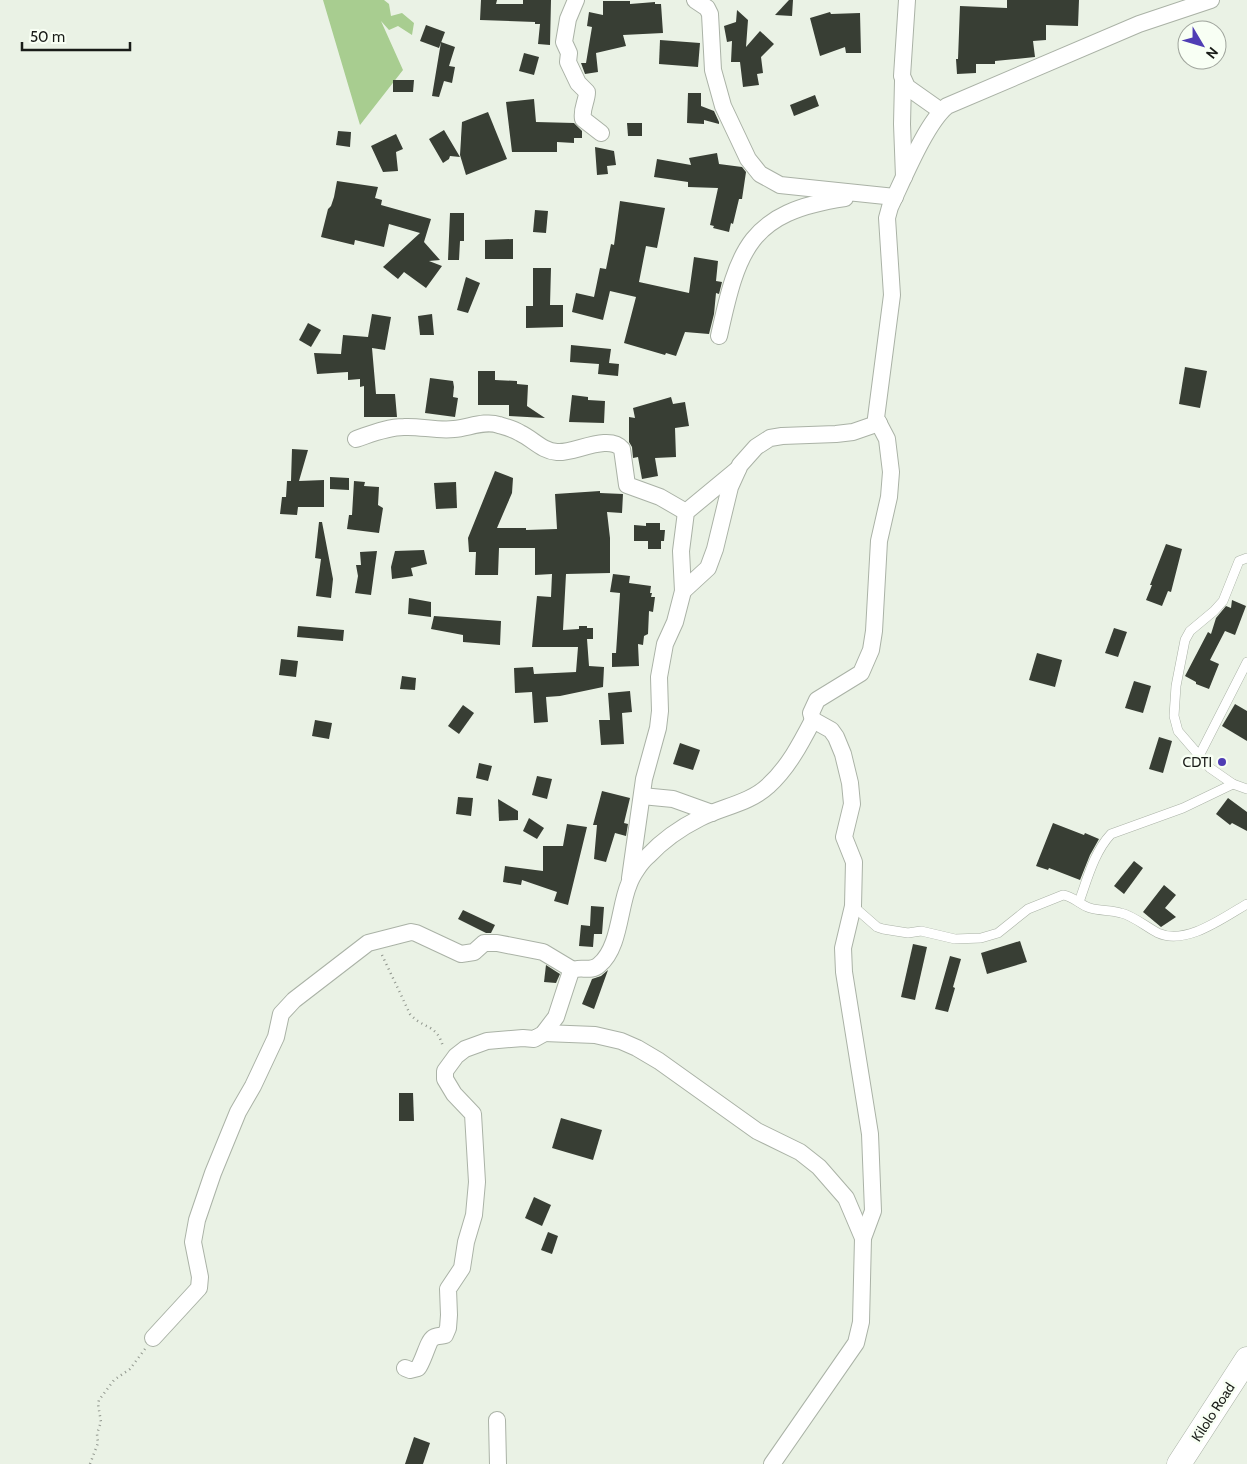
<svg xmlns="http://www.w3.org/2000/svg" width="1247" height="1464" font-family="Cabin,sans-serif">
	<rect width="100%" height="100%" fill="#eaf2e5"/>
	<path fill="#a8cd90" d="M323,0h61l5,4 2,12 11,-3 12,10 -2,12 -14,-9 -9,4 -8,-9 22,49 -43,55z"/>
	<g fill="#383e34">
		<path d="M481,0h16l-1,4h27v-4h28l-1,45 -12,-1 2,-20h-5v-2l-55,-2z"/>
		<path d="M789,0h4l-1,16 -17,-1z"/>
		<path d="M1007,0h72l-1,26 -32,-1v15l-13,1 2,16 -40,4v3h-19v9l-19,1 -1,-15h2l2,-53 47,2z"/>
		<path d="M603,1h27v3l25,-2v2h6l2,29 -40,2 3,11 -30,7 2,19 -13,2 -4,-11h5l6,-36 -5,-1 2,-14 14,3z"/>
		<path d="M737,10l11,10 -2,27 14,-16 14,13 -13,13 2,16 -6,1 2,11 -16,2 -3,-25h-9l1,-21 -5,1 -3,-16 12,-4z"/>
		<path d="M830,12l1,2 29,-1 1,40h-15l-1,-6 -25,9 -10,-38z"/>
		<path d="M426,25l19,7 -6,16 -19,-7z"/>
		<path d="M660,40l40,3 -2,24 -39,-3z"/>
		<path d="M441,42l14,5 -6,19 6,1 -3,16 -8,-2 -5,16 -7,-1z"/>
		<path d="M524,53l15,4 -5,18 -15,-4z"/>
		<path d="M393,80h21l-1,12h-20z"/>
		<path d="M688,93h13v13l13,5 5,11v2l-15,-4v4l-17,-1z"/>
		<path d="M815,95l4,11 -25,10 -4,-11z"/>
		<path d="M534,99l2,23 38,1 8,8v7h-8v5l-17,-1v10h-45l-6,-50z"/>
		<path d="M488,112l19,47 -41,16 -6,-20 2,-33z"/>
		<path d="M627,123h15v13h-14z"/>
		<path d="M444,130l16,27 -10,-1 -1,3 -6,4 -14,-24z"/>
		<path d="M338,131l13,1 -1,15 -14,-2z"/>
		<path d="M396,134l7,15 -7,3 2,19 -15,1 -12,-26z"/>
		<path d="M595,147l19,4 2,14 -9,1 1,8 -11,1z"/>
		<path d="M717,153l2,11 23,3 4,5 -4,27h-3l-6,25 -2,-1 -2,9 -16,-4 1,-2 -4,-1 8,-37 -30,-1v-5l-34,-5 3,-18 34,6 -2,-7z"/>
		<path d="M337,181l41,6 -3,11 7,2 -1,5 50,14 -7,23 16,18 -11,1 13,5 -16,22 -22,-16 -6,7 -15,-12 37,-34 -31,-9 -5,23 -29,-7 -1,5 -33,-8 7,-28 3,-3 3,-9z"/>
		<path d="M620,201l45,7 -8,40 -11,-2 -7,36 50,11 5,-36 24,4 -2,20 6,1 -3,12 -3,-1 -2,21 -5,20 -24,-2 -9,24 -10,-3 -1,2 -41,-12 12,-46 -26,-6 -7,29 -31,-8 4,-19 18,4 6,-29 6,1 5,-25 3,1z"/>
		<path d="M535,210l13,1 -2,22 -13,-1z"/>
		<path d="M450,213h14v28h-4l-1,19h-11z"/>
		<path d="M513,239v20h-28v-19z"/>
		<path d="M533,268h18l-1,37h13v22l-37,1v-22h7z"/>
		<path d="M466,277l14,6 -12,30 -11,-3z"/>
		<path d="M372,314l19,3 -6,33 -13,-2 4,46h19l2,23h-33v-31l-4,1v-8l-12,1v-8l-31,2 -3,-21 27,1 2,-19 25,2z"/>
		<path d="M432,314l2,21h-14l-2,-19z"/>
		<path d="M308,323l13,7 -10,17 -12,-7z"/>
		<path d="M571,345l40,4 -2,14 10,1 -1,12 -20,-2 1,-10 -29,-2z"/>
		<path d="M1185,367l22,4 -7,37 -21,-4z"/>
		<path d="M478,371h17v9l22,1v3l11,1 -1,21 18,12 -36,-2v-11h-31z"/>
		<path d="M430,378l23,3 1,6 -1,10 5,1 -3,19 -30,-4z"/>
		<path d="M572,395l16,2v3l17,1 -1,22 -35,-1z"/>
		<path d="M671,397l2,7 12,-2 4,24 -14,2 1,29 -21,1 3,18 -16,3 -4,-22 -5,1 -1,-11 -3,-5v-25l6,1 -2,-10z"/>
		<path d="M292,449l16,1 -9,31 25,-1v27h-26l-1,8 -17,-1 2,-17h4l1,-16h4z"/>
		<path d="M495,471l18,7 -1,15 -15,35h29v2l31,-1 -2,-35 45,-3v2l23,1 -1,19 -15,-1 3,26v35l-44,1 -3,56 16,-1v-3h8v2h6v11h-6l2,27 15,1 -1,20 -43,9 -14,1 2,25 -14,1 -2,-31 -17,1 -1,-25 19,-1 1,7 42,-2 2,-25h-46l5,-51 14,1 1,-23 -17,1v-27h-36l-1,27h-23l1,-23h-7l-1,-14z"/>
		<path d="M330,477l19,1v12l-19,-1z"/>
		<path d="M354,481l11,1 -1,4 15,1 -1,18 5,3 -4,25 -32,-4 2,-14h3z"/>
		<path d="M456,482l1,26 -21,1 -2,-26z"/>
		<path d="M319,522h3l11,57 -2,19 -15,-2 5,-37 -6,-1z"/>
		<path d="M646,523h14v7h5l-1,11h-3v8h-13v-8h-14v-16l12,1z"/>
		<path d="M1166,544l16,5 -11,43 -3,-1 -6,15 -16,-6 6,-15h-2z"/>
		<path d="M424,550l3,14 -16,4 2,8 -21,3 -1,-12 4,-16z"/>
		<path d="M377,551l-6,44 -16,-2 3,-17 -2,-11h5l-1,-13z"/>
		<path d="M613,574l17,2 -1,7 22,3 -1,7h2l-1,4h4l-2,15 -4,-1 -1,23 -4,2 -1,9 -5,-1 1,22 -27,1v-14h4l4,-60 -10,-1z"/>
		<path d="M409,598l22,4v15l-23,-3z"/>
		<path d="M1232,600l14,6 -11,29 -10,-4 -15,29 9,4 -10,25 -13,-5v-2l-11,-6 23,-44 3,2 5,-16 10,-12 5,2z"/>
		<path d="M434,616l67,5 -1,24 -37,-3v-7l-32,-6z"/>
		<path d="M298,626l46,4 -1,11 -46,-4z"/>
		<path d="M1114,628l13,4 -9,25 -13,-4z"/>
		<path d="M1037,653l25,7 -7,27 -26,-7z"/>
		<path d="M281,659l17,2 -2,16 -17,-2z"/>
		<path d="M402,676l14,2 -1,12 -15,-1z"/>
		<path d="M1134,681l17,5 -8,27 -18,-5z"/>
		<path d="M630,691l2,21 -10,1 2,31 -23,1 -2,-25h11l-2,-27z"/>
		<path d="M1235,704l12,7v30l-25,-15z"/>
		<path d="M463,705l11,8 -15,21 -11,-8z"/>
		<path d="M315,720l17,3 -3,16 -17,-3z"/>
		<path d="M1159,737l13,4 -9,32 -14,-4z"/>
		<path d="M680,743l20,7 -7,20 -20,-6z"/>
		<path d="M479,763l13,3 -4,15 -12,-3z"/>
		<path d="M537,776l15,3 -5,20 -15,-4z"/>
		<path d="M602,791l28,7 -6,25 4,1 -2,12 -11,-3 -9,29 -12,-3 3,-34h-4z"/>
		<path d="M458,797l15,1 -2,18 -15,-2z"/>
		<path d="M1228,798l19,14v19l-15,-8 -2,2 -14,-11z"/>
		<path d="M498,799l20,12v9l-19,1z"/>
		<path d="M529,818l15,10 -7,11 -14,-8z"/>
		<path d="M1053,823l31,12 1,-2 14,6 -9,16 -10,25 -31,-12 -1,2 -12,-4z"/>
		<path d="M567,824l20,3 -19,78 -14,-4 3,-9 -35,-12 -1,5 -18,-3 2,-16 38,5v-25h20z"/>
		<path d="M1134,861l9,7 -19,26 -10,-8z"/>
		<path d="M1164,885l12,10 -11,13 11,9 -15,10 -18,-15z"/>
		<path d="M591,906l13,1 -2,27h-8l-1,13 -14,-1 2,-21 9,1z"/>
		<path d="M463,910l32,15 -4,8h-5l-28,-14z"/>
		<path d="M1020,941l7,21 -40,12 -6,-21z"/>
		<path d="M913,944l14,3 -12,53 -14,-3z"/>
		<path d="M950,956l11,3 -8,28 2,1 -7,24 -13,-3z"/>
		<path d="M546,965l14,9 -4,9 -12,-1z"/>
		<path d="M608,970l-14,39 -12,-5 10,-25 9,-3z"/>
		<path d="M399,1093h14l1,28h-15z"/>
		<path d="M561,1118l41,12 -9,30 -41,-12z"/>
		<path d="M534,1197l17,8 -9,21 -17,-8z"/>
		<path d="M548,1232l10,4 -6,18 -11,-4z"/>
		<path d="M414,1437l16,6 -7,21h-18z"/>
	</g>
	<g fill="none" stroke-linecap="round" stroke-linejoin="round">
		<defs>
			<g id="lane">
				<path d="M1247,558l-8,3 -16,40 -9,10 -24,20 -5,9 -9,46 -2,30 4,15 32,37 23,16 14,5"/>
				<path d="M1199,756l48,-94"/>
				<path d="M1079,902c8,-22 15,-50 32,-68l72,-26 50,-24"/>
				<path d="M853,906l24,21 6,2 25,4 13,-2 34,8 26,-1 17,-5 30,-24 35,-14c10,1 17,10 27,13 10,3 21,2 31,5 13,3 25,14 37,20 28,13 66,-16 89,-29"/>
			</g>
			<g id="street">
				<path d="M576,0l-8,19 -4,23 5,11 -1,9 10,21 9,9c0,9 -6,17 -4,27l18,14"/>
				<path d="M695,0l12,8 3,6 3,56 10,36 25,53 12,15 20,11 115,12"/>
				<path d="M907,0l-5,76 5,11 34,24"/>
				<path d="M903,81l-1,43 2,53"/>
				<path d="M719,336c19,-87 30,-124 126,-138"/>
				<path d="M356,439c15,-5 31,-12 48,-12 16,-1 33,4 50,2 14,-1 31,-9 45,-4 7,2 15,4 21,8 13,6 22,18 37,19 16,2 52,-19 65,-3l5,36 33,12 26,15"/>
				<path d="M683,591l25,-23 7,-19 15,-62 10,-22 16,-18 14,-9 12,-2 54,-2 17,-2 26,-9"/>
				<path d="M642,796l31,3 39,14"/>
				<path d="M630,878l14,-99 14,-51 2,-17 -1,-34 6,-33 10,-22 8,-31 -2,-40 5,-39 52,-43"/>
				<path d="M544,1033l51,2 26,6 16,7 22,13 98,70 43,21 19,15 27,31 17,40"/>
				<path d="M153,1338l46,-50 1,-11 -7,-35 4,-22 16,-47 25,-61 15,-26 23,-49 5,-23 13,-14 74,-57 43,-11 5,1 45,21 13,-2 10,-9h13l46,9 30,18"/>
				<path d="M405,1368l5,2 8,-2c5,-6 10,-27 15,-30 2,-2 8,-2 12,-3l3,-7 1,-13 -1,-26 14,-21 4,-26 8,-27 3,-33 -4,-68 -19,-20 -9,-15v-8l11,-15 9,-7 22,-8 36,-3 11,1 9,-5 13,-17 15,-46c9,-6 19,2 28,-6 21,-17 20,-58 30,-81 3,-9 12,-22 19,-28 14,-15 34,-29 52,-38 22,-11 50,-15 68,-32 20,-18 33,-43 45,-66"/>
				<path d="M497,1420l1,44"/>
				<path d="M772,1464l84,-121 5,-21 2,-84 10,-27 -3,-77 -26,-162 -1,-24 10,-42 1,-44 -10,-25 8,-33 -2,-21 -7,-29 -7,-17 -5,-7 -18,-10 -2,-7 6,-13 44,-27 10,-23 3,-19 5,-90 10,-44 2,-25 -4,-33 -11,-21 16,-123 -5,-77 3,-11c13,-27 36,-84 57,-101l192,-82 72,-24"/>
			</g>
			<path id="secondary" d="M1179,1464l68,-105"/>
		</defs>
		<use href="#lane" stroke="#aab2a6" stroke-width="10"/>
		<use href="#street" stroke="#aab2a6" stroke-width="18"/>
		<use href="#secondary" stroke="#aab2a6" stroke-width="25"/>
		<g stroke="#8f958c" stroke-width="2.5" stroke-dasharray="1 4" stroke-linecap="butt">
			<path d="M382,955l28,59c12,15 27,9 33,33"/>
			<path d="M90,1464l8,-21 -1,-9 4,-12 -3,-18 1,-4 15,-20 16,-11 15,-20"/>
		</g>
		<use href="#lane" stroke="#fff" stroke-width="9"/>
		<use href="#street" stroke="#fff" stroke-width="16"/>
		<use href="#secondary" stroke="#fff" stroke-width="24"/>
	</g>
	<circle fill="#4f3db4" stroke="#f8fff4" stroke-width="2" cx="1222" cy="762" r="5"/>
	<g text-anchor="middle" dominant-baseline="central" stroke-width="5" stroke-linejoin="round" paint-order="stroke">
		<g font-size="14" fill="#191c18" stroke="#f8fff4" text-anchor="end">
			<text x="1212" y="762">CDTI</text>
		</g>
		<g font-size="14" fill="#191c18" stroke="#f8fff4">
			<text transform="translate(1213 1412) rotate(-57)">Kilolo Road</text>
		</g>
	</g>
	<g transform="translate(1202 45) rotate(128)"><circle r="24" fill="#f8fff4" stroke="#9fa49c"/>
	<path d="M0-4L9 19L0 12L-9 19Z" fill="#4f3db4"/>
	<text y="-8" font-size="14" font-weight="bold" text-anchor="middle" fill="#191c18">N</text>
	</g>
	<path d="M22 42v8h108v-8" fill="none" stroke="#191c18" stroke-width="2.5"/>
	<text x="30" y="42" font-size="15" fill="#191c18" stroke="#f8fff4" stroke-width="4" paint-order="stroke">50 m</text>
</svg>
